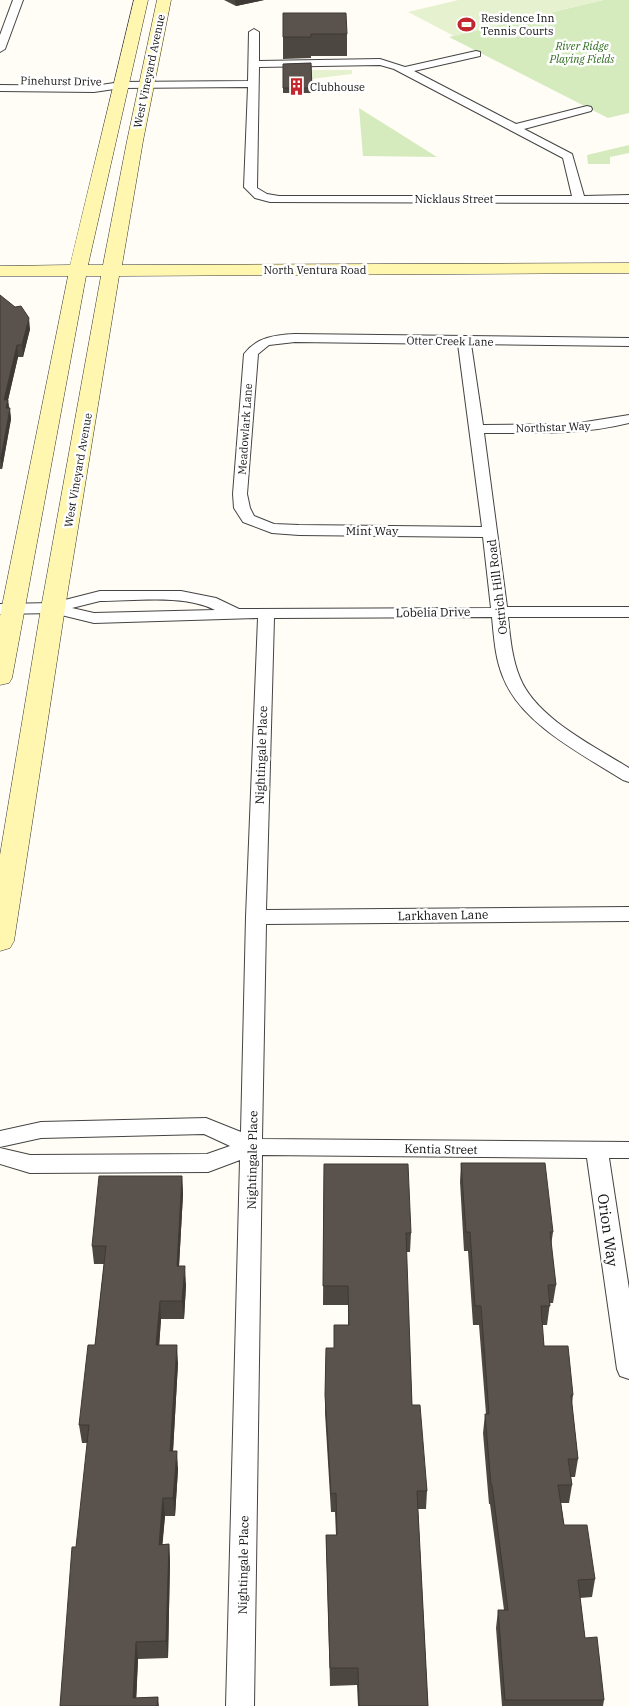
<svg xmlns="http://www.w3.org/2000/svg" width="629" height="1706" font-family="'IBM Plex Serif',serif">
	<rect width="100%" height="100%" fill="#fffdf5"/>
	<g fill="#d5ebbd">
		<path d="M603,0h26v113l-21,5 -159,-81z"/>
		<path d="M359,108l78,49 -74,-1z"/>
		<path d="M629,145v8l-19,4v7h-22l-1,-9z"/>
	</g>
	<g fill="#e6f2cf">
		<path d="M458,0h145l-149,36 -46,-24z"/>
		<path d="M289,70h63v4l-49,6z"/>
	</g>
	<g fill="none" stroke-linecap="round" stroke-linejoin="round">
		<defs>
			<g id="street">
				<path d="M13,0h10l-18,49 -5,3v-17z"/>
				<path d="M254,29l5,3v29l121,-2 25,8 71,-16 4,1v4l-66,15 102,53 71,-18 4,1 1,2 -1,2 -67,18 48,25 12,42 45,-1v8l-359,-1 -15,-4 -11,-11 4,-100 -127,1 -27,4 -94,-1v-6l94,1 27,-4 127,-1 1,-49zM380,65l14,4 169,89 9,38h-293l-12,-2 -10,-6 2,-121z"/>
				<path d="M295,334l334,4v8l-158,-2 12,81 90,-1 56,-9v8c-48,12 -96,10 -145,10l23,174h122v10h-121c2,20 4,42 12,61 16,40 74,68 109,90v14l-6,-2c-41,-26 -102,-56 -120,-103 -8,-19 -9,-40 -11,-60l-218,1 -8,292 363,-3v14l-363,3 -4,215 367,3v16h-20l20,131v90l-9,-3 -3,-7 -30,-211 -325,-3 -8,551h-28l14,-546 -32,12 -178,1 -30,-9v-16l30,7 177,-1 23,-8 -26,-12 -163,4 -41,9v-16l41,-9 165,-4 35,14 5,-215 12,-299 -164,5 -41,-10 -53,1v-10l53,-1 47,-12h81l35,7 23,11 252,-1 -8,-71 -184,-2 -27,-2 -29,-11 -9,-14 -1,-14 11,-140c13,-17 31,-19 51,-20zM295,342l163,2 24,183 -183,-2 -25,-1 -20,-8 -4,-8 -3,-14 11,-140 11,-9zM100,601c35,0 84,-7 115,9l-121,3 -22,-5z"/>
			</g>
			<path id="secondary" d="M134,0h14l-60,265h15l24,-124 30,-141h14l-28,141 -21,124 507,-2v10l-510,3 -54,332 -51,333 -4,7 -10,3v-96l41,-247 60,-332h-15l-74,402 -3,5 -9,2v-69l68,-340h-68v-10l70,-1z"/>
		</defs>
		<use href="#street" stroke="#444" stroke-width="2"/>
		<use href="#secondary" stroke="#333" stroke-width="1"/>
		<use href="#street" fill="#fff" fill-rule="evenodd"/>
		<use href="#secondary" fill="#fff6b0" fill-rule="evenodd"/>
	</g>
	<g fill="#4d4742">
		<path d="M224,0h40l-28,6z"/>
		<path d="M283,13l64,21v22h-36v2l-28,1z"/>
		<path d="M311,63l1,30h-29v-29z"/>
		<path d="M0,295l30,34 -7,28h-5l-10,43 3,19 -9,50h-2z"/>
		<path d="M461,1163l92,69 -2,14 5,39 -3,18h-3l-3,22h-5l2,21 29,49 -1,9 6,55 -3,18h-4l1,8 -3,18h-8l3,22 31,54 -3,18 -12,1 5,40 19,62 -1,6h-101l-6,-78 2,-18h6l-14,-106h-1l-6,-71 2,-19h1l-7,-89h-6l-5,-74h-4l-4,-69z"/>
		<path d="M324,1164l87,69 -1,19h-4l6,153 15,86 -1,18h-8l10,197h-70l-1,-21 -27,1 -4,-151h10l-1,-23h-4l-6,-99 1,-65h8l14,-23v-20h-25z"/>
		<path d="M182,1176l1,18 -4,72 7,19 -2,34h-23l-2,26 19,18 -5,88 5,18 -3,47h-10l-3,29 7,-1 1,18 -2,96 -30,1 -2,39 22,-1 1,9h-99l28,-263h-6l-3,-18 16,-80 9,-81h-10l-2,-18z"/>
	</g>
	<g fill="#3f3936">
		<path d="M235,0h29l-28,6z"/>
		<path d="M29,318l1,11 -7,28 -1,-12z"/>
		<path d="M17,345l1,12 -10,43 1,11h-4l-1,-11z"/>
		<path d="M10,408l1,11 -9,50 -1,-11z"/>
		<path d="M182,1176l1,18 -5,91 -1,-19z"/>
		<path d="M185,1266l1,19 -2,34 -2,-18z"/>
		<path d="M160,1301l1,18 -3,44 -2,-18z"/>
		<path d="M177,1345l1,18 -6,106 -2,-18z"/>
		<path d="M177,1451l1,18 -3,47 -2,-18z"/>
		<path d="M163,1498l2,18 -4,46 -2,-17z"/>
		<path d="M169,1544l1,18 -2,96 -2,-17z"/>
		<path d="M136,1642l2,17 -2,47 -3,-8z"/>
	</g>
	<g fill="#5a524d" stroke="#3f3936">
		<path d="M283,13h63l1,21h-36v3h-28z"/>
		<path d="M311,63l1,25h-29v-24z"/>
		<path d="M0,295l15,12 6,-1 8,12 -7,27h-5l-13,55h4l-2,8h4l-9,50h-1z"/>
		<path d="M461,1163h84l8,69h-3l6,53h-8l2,21h-9l3,40h24l5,49h-2l7,64h-10l4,26h-14l6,40h23l8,54 -17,1 7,58 12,-1 7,63h-99l-7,-90h10l-16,-125h-1l-6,-71h4l-8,-108h-6l-5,-74h-4z"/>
		<path d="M324,1164h84l3,69h-5l6,172h8l7,86h-10l11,215h-69l-1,-38h-28l-4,-133h11l-1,-42 -5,1 -6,-99 1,-47h8v-23h15l-1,-39h-25z"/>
		<path d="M99,1176h83l-5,90h8l-3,35h-22l-4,44h21l-7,106h7l-4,47h-10l-4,47 10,-1 -3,97 -30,1 -3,56 25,-1 -1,9h-97l12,-159h4l13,-122h-10l9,-80h7l11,-99h-14z"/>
	</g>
	<defs>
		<symbol id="stadium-bare" viewBox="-9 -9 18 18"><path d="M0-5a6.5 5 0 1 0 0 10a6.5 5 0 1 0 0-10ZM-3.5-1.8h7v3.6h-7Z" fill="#c4262e" stroke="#fff" stroke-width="2.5" paint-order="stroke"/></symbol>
		<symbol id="building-bare" viewBox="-9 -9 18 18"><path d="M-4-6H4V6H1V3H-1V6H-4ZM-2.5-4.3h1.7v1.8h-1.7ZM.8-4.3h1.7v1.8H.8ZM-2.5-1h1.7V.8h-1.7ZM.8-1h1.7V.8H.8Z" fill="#c4262e" stroke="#fff" stroke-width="2.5" paint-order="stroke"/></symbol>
	</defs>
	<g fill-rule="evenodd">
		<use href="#stadium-bare" x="454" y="12" width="25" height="25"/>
		<use href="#building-bare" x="284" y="74" width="25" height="25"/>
	</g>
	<g text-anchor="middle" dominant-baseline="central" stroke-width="5" stroke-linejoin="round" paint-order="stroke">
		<g font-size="11" fill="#111" stroke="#fff" text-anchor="start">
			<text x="481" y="18">Residence Inn<tspan x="481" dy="13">Tennis Courts</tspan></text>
			<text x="310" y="87">Clubhouse</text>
		</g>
		<g font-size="11" font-style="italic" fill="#2f6b1f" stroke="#fff">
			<text x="582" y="46">River Ridge<tspan x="582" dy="13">Playing Fields</tspan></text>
		</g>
		<g font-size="11" fill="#111" stroke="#fff">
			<text transform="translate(149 71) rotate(-78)">West Vineyard Avenue</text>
			<text transform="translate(61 81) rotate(1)">Pinehurst Drive</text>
			<text x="454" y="199">Nicklaus Street</text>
			<text x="315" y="270">North Ventura Road</text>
			<text transform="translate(450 341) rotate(1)">Otter Creek Lane</text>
			<text transform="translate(553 427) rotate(-2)">Northstar Way</text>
			<text transform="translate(245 429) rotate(-86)">Meadowlark Lane</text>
			<text transform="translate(78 470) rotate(-80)">West Vineyard Avenue</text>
		</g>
		<g font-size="12" fill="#111" stroke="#fff">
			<text x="372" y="530">Mint Way</text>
			<text transform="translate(497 587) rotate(-97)">Ostrich Hill Road</text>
			<text transform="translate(433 612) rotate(-1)">Lobelia Drive</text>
			<text transform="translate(261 755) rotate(-88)">Nightingale Place</text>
			<text transform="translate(443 915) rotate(-1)">Larkhaven Lane</text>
			<text transform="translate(441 1149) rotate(1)">Kentia Street</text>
			<text transform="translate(252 1160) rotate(-89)">Nightingale Place</text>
			<text transform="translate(243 1565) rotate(-89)">Nightingale Place</text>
		</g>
		<g font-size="15" fill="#111" stroke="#fff">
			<text transform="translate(608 1230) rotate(82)">Orion Way</text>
		</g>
	</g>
</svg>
